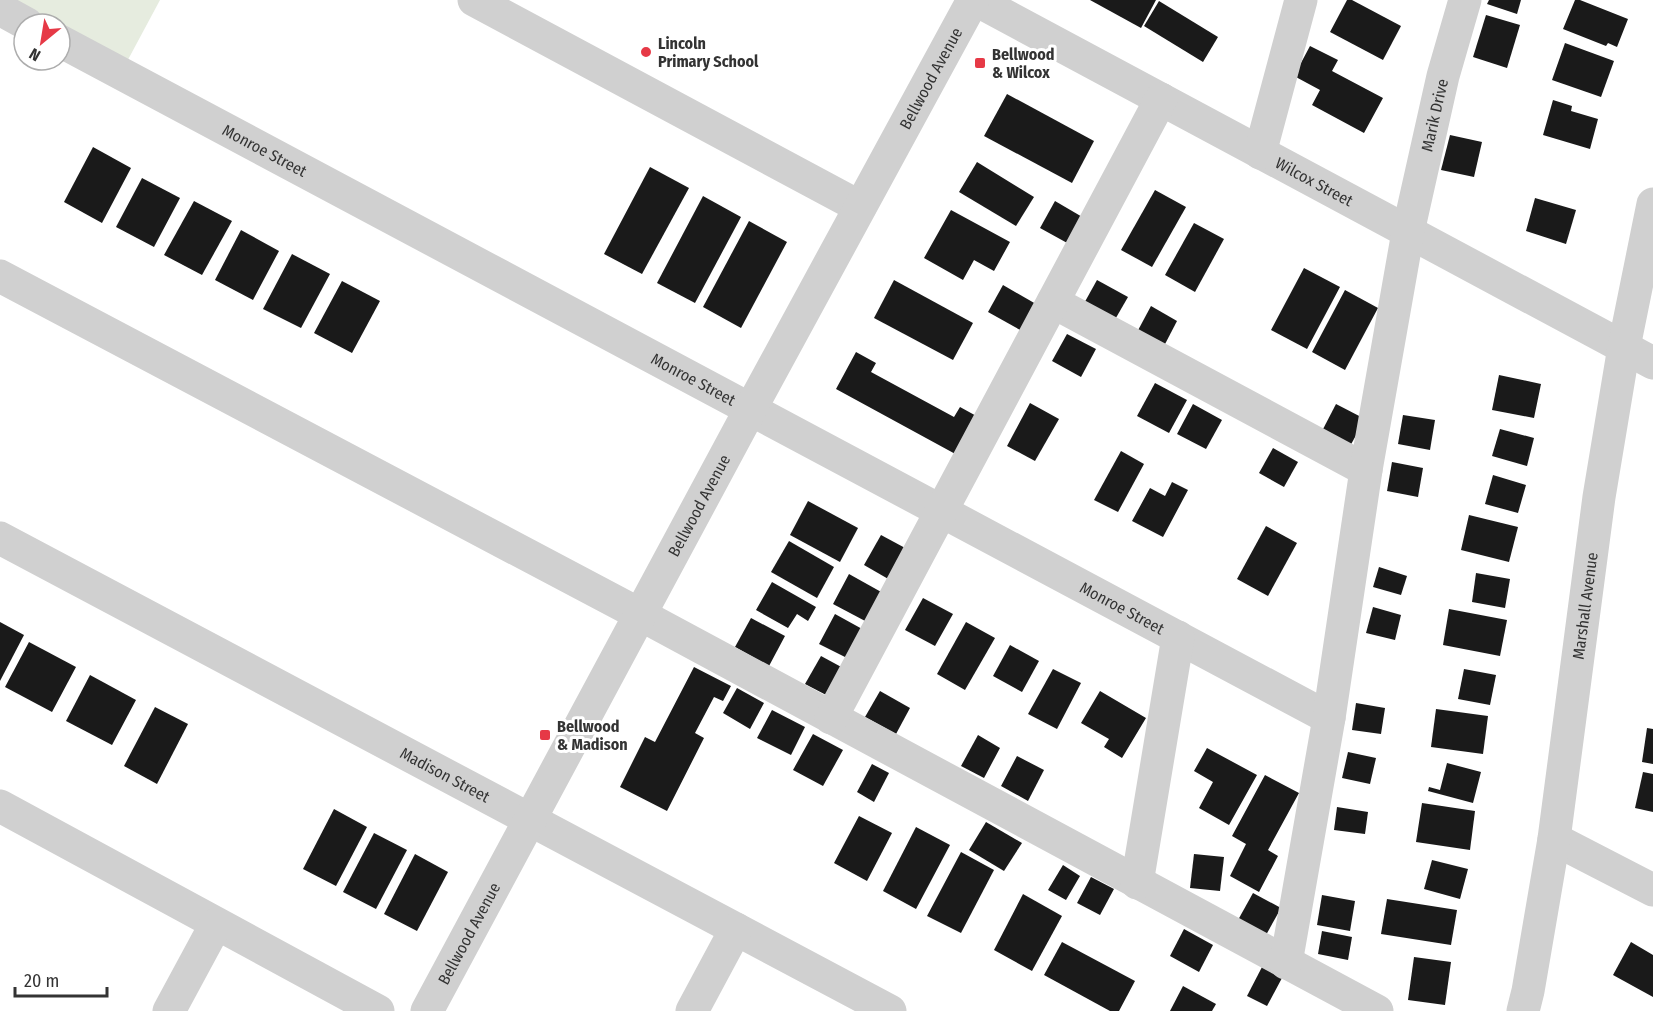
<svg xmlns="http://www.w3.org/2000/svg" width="1653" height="1011" font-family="'Fira Sans Condensed',sans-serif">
	<rect width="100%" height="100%" fill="#fff"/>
	<path fill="#e6ecdf" d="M0,0h160l-37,69 -63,-33v-12h-22z"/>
	<g fill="#1a1a1a">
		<path d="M1090,0h66l-15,28z"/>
		<path d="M1347,0h5l49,26 -18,34 -53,-28z"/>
		<path d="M1489,0h32l-4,14 -30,-10z"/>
		<path d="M1575,0h5l48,19 -11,28 -9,-4 -2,3 -43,-17z"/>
		<path d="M1159,1l59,36 -15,25 -59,-36z"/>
		<path d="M1486,15l34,10 -13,43 -34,-11z"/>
		<path d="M1565,43l49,18 -13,36 -49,-17z"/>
		<path d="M1310,46l28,14 -6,11 51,27 -19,35 -52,-28 8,-15 -26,-14z"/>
		<path d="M1007,94l87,47 -22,42 -88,-47z"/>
		<path d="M1553,100l19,6 -1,5 27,8 -8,30 -47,-14z"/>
		<path d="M1450,135l32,7 -8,35 -33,-7z"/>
		<path d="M93,147l38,21 -29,55 -38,-21z"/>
		<path d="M977,162l57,35 -18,29 -57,-34z"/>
		<path d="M650,167l39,21 -47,86 -38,-20z"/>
		<path d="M142,178l38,20 -26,49 -38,-20z"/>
		<path d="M1155,190l31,17 -34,60 -31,-17z"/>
		<path d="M703,196l38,21 -46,86 -38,-20z"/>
		<path d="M1535,198l41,12 -10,34 -40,-13z"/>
		<path d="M194,201l38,20 -30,54 -38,-20z"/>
		<path d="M1055,201l29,17 -15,26 -29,-16z"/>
		<path d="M951,210l59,32 -16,29 -20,-11 -11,20 -39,-22z"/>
		<path d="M749,221l38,21 -46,86 -38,-21z"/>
		<path d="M1194,223l30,16 -29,53 -30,-17z"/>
		<path d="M241,230l38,21 -26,49 -38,-20z"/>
		<path d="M292,254l38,20 -29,54 -38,-19z"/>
		<path d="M1304,268l36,19 -33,62 -36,-19z"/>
		<path d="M894,280l79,43 -20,37 -79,-42z"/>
		<path d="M1097,280l31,17 -15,26 -31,-16z"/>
		<path d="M342,281l38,20 -28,52 -38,-20z"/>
		<path d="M1003,285l33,19 -14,27 -34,-19z"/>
		<path d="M1345,290l33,18 -33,62 -33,-18z"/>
		<path d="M1151,306l26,15 -14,27 -27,-14z"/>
		<path d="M1067,334l29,15 -15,28 -29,-16z"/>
		<path d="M856,352l20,11 -5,9 83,45 6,-10 20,11 -21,38 -123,-67z"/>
		<path d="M1499,375l42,9 -7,34 -42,-8z"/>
		<path d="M1155,383l32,17 -18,33 -32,-17z"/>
		<path d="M1030,403l29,16 -24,42 -28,-15z"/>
		<path d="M1193,404l29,16 -16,29 -29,-15z"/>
		<path d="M1336,404l29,15 -16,29 -28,-15z"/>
		<path d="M1403,415l32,5 -5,30 -32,-6z"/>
		<path d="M1500,429l34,9 -7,28 -35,-10z"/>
		<path d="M1273,448l25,14 -14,25 -25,-14z"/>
		<path d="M1121,451l23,13 -26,48 -24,-12z"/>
		<path d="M1392,462l31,6 -5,29 -31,-6z"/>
		<path d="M1493,475l33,10 -8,28 -33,-9z"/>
		<path d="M1172,482l16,8 -25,47 -31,-16 18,-33 15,8z"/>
		<path d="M808,501l50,27 -18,34 -50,-27z"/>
		<path d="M1469,515l49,12 -9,35 -48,-12z"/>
		<path d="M1266,526l31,17 -29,53 -31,-17z"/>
		<path d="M881,535l26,14 -17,31 -26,-15z"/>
		<path d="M789,541l45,26 -17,31 -46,-26z"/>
		<path d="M1379,567l28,9 -6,19 -28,-8z"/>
		<path d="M1476,573l34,6 -5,29 -33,-6z"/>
		<path d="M849,574l34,19 -16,29 -34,-18z"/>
		<path d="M772,582l44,25 -8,14 -11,-7 -9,14 -32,-18z"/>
		<path d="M923,598l30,16 -18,32 -30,-16z"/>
		<path d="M1373,607l28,8 -6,25 -29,-7z"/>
		<path d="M1449,609l58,11 -7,36 -57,-11z"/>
		<path d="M835,614l29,16 -15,29 -30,-15z"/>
		<path d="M751,618l34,18 -16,30 -34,-19z"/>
		<path d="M0,622l24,13 -24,46z"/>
		<path d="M966,622l29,16 -30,52 -28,-16z"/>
		<path d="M29,642l47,25 -24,45 -47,-25z"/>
		<path d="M1010,645l29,16 -17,31 -29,-16z"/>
		<path d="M821,656l24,13 -15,28 -25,-13z"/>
		<path d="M694,667l37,19 -8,15 -9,-4 -19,36 9,5 -37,73 -47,-24 25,-50 10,5z"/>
		<path d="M1053,669l28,14 -24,46 -29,-15z"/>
		<path d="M1464,669l32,6 -6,30 -32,-6z"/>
		<path d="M90,675l46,25 -24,45 -46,-24z"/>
		<path d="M737,688l27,15 -14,26 -27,-16z"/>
		<path d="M880,691l30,17 -14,26 -31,-17z"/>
		<path d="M1100,691l46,27 -24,40 -18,-11 5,-8 -28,-16z"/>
		<path d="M1356,703l29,5 -4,26 -29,-4z"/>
		<path d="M155,707l33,17 -31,60 -33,-18z"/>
		<path d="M1436,709l52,7 -5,38 -52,-7z"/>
		<path d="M772,710l33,17 -14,28 -34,-17z"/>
		<path d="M1647,728l6,1v35l-11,-2z"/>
		<path d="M813,734l30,16 -20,36 -30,-16z"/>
		<path d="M978,735l22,13 -16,30 -23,-12z"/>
		<path d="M1207,748l50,27 -28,50 -30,-17 14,-26 -19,-11z"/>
		<path d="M1348,752l28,6 -6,26 -28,-6z"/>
		<path d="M1017,756l27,14 -16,31 -27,-15z"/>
		<path d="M1447,763l34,9 -8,31 -45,-12 1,-4 11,3z"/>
		<path d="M872,764l17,9 -15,29 -17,-10z"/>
		<path d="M1643,772l10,2v38l-18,-4z"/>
		<path d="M1265,775l34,18 -31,57 10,6 -19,36 -29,-16 16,-32 -14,-8z"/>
		<path d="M1422,803l53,8 -5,39 -54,-8z"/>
		<path d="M1337,807l31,5 -3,22 -31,-4z"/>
		<path d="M334,809l33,18 -31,59 -33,-17z"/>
		<path d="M859,816l33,17 -25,48 -33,-18z"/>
		<path d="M986,822l36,21 -18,28 -35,-21z"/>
		<path d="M916,827l34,18 -34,64 -33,-18z"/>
		<path d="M374,833l33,17 -31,59 -33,-17z"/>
		<path d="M961,852l33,18 -33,63 -34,-17z"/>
		<path d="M415,854l33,18 -31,59 -33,-17z"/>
		<path d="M1194,854l30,3 -4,34 -30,-3z"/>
		<path d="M1432,860l36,9 -8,30 -36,-10z"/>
		<path d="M1063,865l17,11 -14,24 -18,-10z"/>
		<path d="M1091,877l23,12 -14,26 -23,-12z"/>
		<path d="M1253,893l28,15 -15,27 -28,-15z"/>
		<path d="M1023,894l39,22 -30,55 -38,-21z"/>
		<path d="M1322,895l33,6 -5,30 -33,-6z"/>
		<path d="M1387,899l70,11 -6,35 -70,-11z"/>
		<path d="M1184,929l29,16 -14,27 -29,-16z"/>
		<path d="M1322,931l30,6 -4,23 -30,-6z"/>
		<path d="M1062,942l73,39 -16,30h-9l-66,-36z"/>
		<path d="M1631,942l22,13v42l-40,-22z"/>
		<path d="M1414,957l37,5 -6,43 -37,-5z"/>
		<path d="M1262,967l20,11 -15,28 -20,-10z"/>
		<path d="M1183,986l33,18 -4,7h-42z"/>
	</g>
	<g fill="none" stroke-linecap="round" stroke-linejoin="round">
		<g stroke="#d0d0d0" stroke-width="33">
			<path d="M474,0l386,207"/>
			<path id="s1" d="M976,0l677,363"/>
			<path d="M0,9l27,15"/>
			<path id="s2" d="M60,41l1269,677"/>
			<path d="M1260,153l41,-153"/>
			<path d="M0,276l641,339 736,396"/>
			<path d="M1053,302l313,168"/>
			<path id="s3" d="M0,538l890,473"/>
			<path d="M831,718l330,-619"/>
			<path d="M0,806l378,205"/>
			<path d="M1554,839l99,51"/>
			<path d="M1137,883l41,-246"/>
			<path id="s4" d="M1286,963l43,-245 37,-248 42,-238 35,-156 22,-76"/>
			<path d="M169,1011l47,-87"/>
			<path id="s5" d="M427,1011l323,-601 223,-410"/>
			<path d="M692,1011l44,-82"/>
			<path id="s6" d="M1523,1011l5,-20 26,-152 45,-342 25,-150 29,-143"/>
		</g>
	</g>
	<g fill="#e63946" stroke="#fff" stroke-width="2">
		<circle cx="646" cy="52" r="6"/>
		<rect x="974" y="57" width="12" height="12" rx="3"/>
		<rect x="539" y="729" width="12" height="12" rx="3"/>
	</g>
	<g text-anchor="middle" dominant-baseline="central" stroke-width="6" stroke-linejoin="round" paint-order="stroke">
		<g font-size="16" font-weight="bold" fill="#333" stroke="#fff" text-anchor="start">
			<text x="658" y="43">Lincoln<tspan x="658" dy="18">Primary School</tspan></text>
			<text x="992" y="54">Bellwood<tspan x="992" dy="18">&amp; Wilcox</tspan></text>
			<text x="557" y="726">Bellwood<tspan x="557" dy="18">&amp; Madison</tspan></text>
		</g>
		<g font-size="16" fill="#333" stroke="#fff">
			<text stroke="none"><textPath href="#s5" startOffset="1060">Bellwood Avenue</textPath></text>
			<text stroke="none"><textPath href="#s4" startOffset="861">Marik Drive</textPath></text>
			<text stroke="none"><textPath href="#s2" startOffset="232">Monroe Street</textPath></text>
			<text stroke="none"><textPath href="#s1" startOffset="384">Wilcox Street</textPath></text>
			<text stroke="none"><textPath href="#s2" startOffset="718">Monroe Street</textPath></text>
			<text stroke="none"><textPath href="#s5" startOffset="574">Bellwood Avenue</textPath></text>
			<text stroke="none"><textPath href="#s6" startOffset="410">Marshall Avenue</textPath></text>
			<text stroke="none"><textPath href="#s2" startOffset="1204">Monroe Street</textPath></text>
			<text stroke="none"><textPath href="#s3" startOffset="504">Madison Street</textPath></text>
			<text stroke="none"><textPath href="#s5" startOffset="88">Bellwood Avenue</textPath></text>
		</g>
	</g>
	<g transform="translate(42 42) rotate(210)"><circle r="28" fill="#ffffff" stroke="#adadad" stroke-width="1.5"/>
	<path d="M0-4.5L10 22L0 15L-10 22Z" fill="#e63946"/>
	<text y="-9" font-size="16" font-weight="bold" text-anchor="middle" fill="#333333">N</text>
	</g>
	<path d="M15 987v9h92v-9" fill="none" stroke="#333333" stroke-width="3"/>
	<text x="24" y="987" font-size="18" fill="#333333" stroke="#ffffff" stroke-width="4.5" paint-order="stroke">20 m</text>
</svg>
